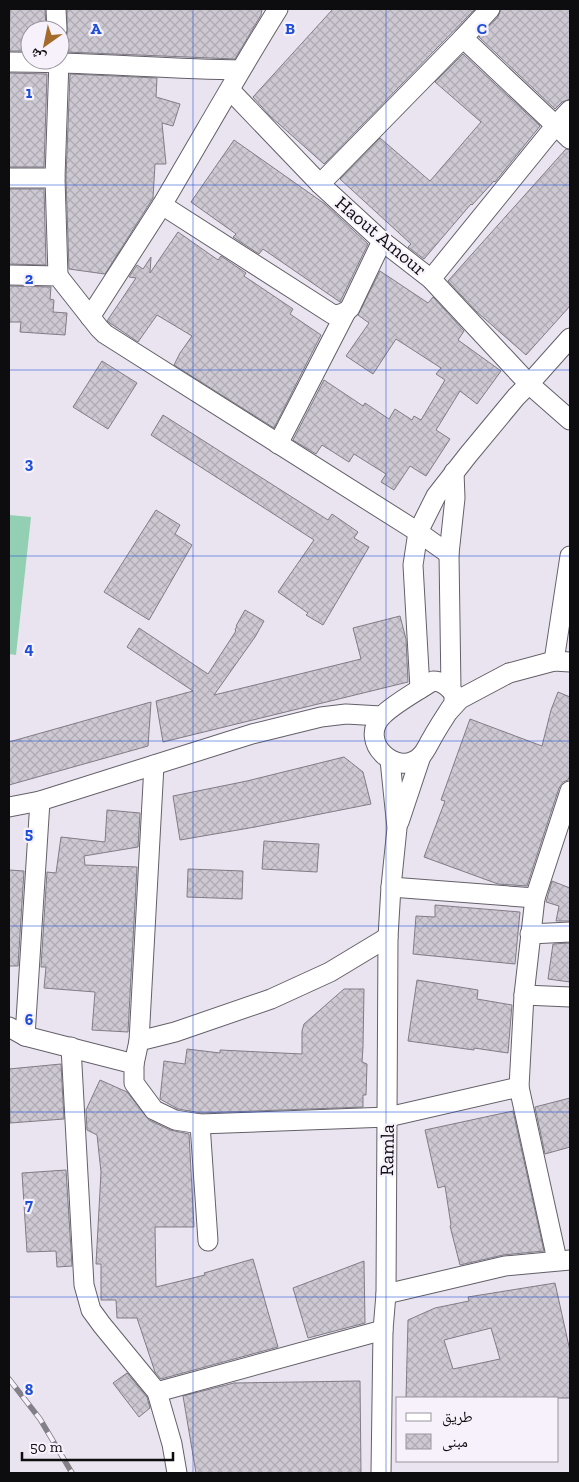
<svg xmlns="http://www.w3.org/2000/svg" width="579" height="1482" font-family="'Zilla Slab','Noto Naskh Arabic',serif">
	<defs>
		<pattern id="building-cross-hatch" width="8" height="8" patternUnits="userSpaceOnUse" patternTransform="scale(1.25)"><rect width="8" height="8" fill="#cdc8d2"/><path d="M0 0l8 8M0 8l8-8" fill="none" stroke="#afabb3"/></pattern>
	</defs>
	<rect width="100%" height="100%" fill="#e9e4ef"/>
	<path fill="#93cfb2" d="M9,515l22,2 -15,138 -7,-1z"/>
	<g fill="url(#building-cross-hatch)" stroke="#817c86" fill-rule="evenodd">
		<path d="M10,9h35l1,21h-16v21h-21z"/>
		<path d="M67,9h195l-1,6 -26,44 -169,-7 -6,-3v-8l7,-6z"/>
		<path d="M333,9h142l-151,155 -54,-48 -17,-19z"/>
		<path d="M501,9h69v90l-8,3 -7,7 -76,-72 19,-20z"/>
		<path d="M463,54l77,72 -45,56 -1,-1 -22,24 -1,-1 -47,55 -16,-12 3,-3 -71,-65 40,-41 50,43 51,-59 -46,-40z"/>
		<path d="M9,73l38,1 -3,93h-35z"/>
		<path d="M70,74l87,4 -1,19 24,7 -7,22 -11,-3 4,41h-11l-2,34 -48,76 -36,-5 -3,-91z"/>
		<path d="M234,140l91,64 43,40 -28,58 -77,-53 -4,5 -26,-17 3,-3 -45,-32z"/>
		<path d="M566,149l4,1v156l-44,49 -49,-43 -29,-31z"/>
		<path d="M9,189h35l2,76 -37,-1z"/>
		<path d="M178,232l40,28 3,-4 25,17 -2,3 49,33 -3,5 31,21 -47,93 -100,-63 6,-12 12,-17 -35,-21 -19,27 -31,-21 29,-43 -7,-1 8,-12 6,4 8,-12 -1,16z"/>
		<path d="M380,271l48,32 5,-6 31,34 -6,9 43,31 -24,33 -17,-13 -24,39 14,9 -24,37 -16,-10 -16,24 -13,-8 5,-8 -32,-20 -5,8 -27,-17 -6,9 -23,-14 31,-60 39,26 2,-3 24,16 6,-10 17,11 2,-4 7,4 24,-40 -9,-6 5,-6 -45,-29 -23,35 -27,-18 23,-33 -11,-8z"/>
		<path d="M9,286l42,1 -1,12 4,1 -1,12 14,1 -2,22 -45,-3 1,-10h-12z"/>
		<path d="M102,361l35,22 -29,46 -35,-22z"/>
		<path d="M163,415l165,105 4,-6 26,18 -4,6 15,9 -46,78 -17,-10 2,-2 -30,-21 36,-52 -163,-105z"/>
		<path d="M156,510l24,15 -5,9 17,11 -43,75 -45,-28z"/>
		<path d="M245,610l19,11 -9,16 -41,58 147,-36 -8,-31 47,-12 6,23 2,43 -245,60 -7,-41 37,-10 -66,-44 12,-19 69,46 28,-43 -1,-1 2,-4h-1z"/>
		<path d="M558,692l12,5v78l-2,5 -5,2 -4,6 -32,98 -29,-2 -74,-27 21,-56 -4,-1 29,-81 72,27 9,-36z"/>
		<path d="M151,702l-3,44 -139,39v-43z"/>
		<path d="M344,757l19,15 8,32 -116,23 -75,13 -7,-44 74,-15z"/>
		<path d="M107,810l33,3 -2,34 -54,9 1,9 52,2 -9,165 -36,-2 3,-38 -51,-4 2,-21h-5l6,-95 9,1 5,-36 44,5z"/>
		<path d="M264,841l55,3 -2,28 -55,-3z"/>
		<path d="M188,869l55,2 -1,28 -55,-2z"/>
		<path d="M9,870l15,1 -6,95h-9z"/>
		<path d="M552,881l18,7v33h-14l3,-15 -13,-4z"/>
		<path d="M435,905l85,7 -5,52 -102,-10 3,-38 19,1z"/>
		<path d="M570,943v39l-22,-3 5,-35z"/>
		<path d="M417,980l61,10 -1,9 35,6 -4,48 -34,-5v2l-66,-9z"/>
		<path d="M344,989h20l-1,58 -1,15 5,2 -1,31h-3v12l-162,6 -23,-4 -18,-10 4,-38 21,3 2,-15 33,4v-3l82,4v-23l2,-7z"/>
		<path d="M61,1064l3,55 -54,4 -1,-54z"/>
		<path d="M100,1080l27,12 22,28 21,10 19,4 5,93h-39l1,60 49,-12 -1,-2 49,-14 25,88 -117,32 -6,-7 -18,-54h-20l-1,-18h-15v-36h-5l5,-92 -4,-37 -10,-5 -1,-20z"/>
		<path d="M570,1098v49l-25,7 -10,-47z"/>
		<path d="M513,1111l31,140 -41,4 -43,10 -10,-39 1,-1 -6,-39 -7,2 -13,-58z"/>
		<path d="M66,1170l6,96 -15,1 -1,-16 -29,1 -5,-79z"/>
		<path d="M364,1261l1,62 -57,15 -15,-50z"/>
		<path d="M555,1283l15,68v47h-164l2,-78 27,-12 34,-7 -1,-4zM491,1328l9,31 -47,10 -9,-29z"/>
		<path d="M127,1373l20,24 3,11 -11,9 -26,-34z"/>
		<path d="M360,1381l1,92h-165l-13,-77 51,-13z"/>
	</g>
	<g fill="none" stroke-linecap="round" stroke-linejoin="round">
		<defs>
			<g id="minor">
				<path d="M56,9l1,21"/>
				<path d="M490,9l-27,29 107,101"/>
				<path d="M9,62c77,0 154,7 231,8"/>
				<path d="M230,90l90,94 62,57 49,38 98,105 41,36"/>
				<path d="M9,178h46"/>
				<path d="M320,184l143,-146"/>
				<path d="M162,205c39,-66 76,-132 116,-196"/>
				<path d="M9,275l49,1 41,52 6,6 313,198 31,22"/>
				<path d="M58,276l-3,-98 4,-118"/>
				<path d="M431,279l125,-154 14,-15"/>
				<path d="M90,317l72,-112 170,109c7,2 13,-1 18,-6l32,-67"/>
				<path d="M278,444l68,-132"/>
				<path d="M554,661l16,-105"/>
				<path d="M433,681c9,0 16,6 21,13v9c-8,12 -16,24 -23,37 -3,5 -6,12 -10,16 -23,23 -64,-14 -39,-40 10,-11 38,-27 51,-35z"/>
				<path d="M420,689l-7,-124 5,-33 18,-36 32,-41 48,-58 13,-13 41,-46"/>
				<path d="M451,690l-2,-136 6,-56 -1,-26"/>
				<path d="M449,711l11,-12 49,-26 45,-12 16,1"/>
				<path d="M9,807l31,-6 212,-67 69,-17 25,-3 35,2"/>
				<path d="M399,822l22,-66"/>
				<path d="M391,887l144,11 35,-107"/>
				<path d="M530,934l40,-2"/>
				<path d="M524,995l46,2"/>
				<path d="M9,1027l16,9 109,28v19l20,27 21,10 25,4 188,-7 131,-30 38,173"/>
				<path d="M25,1036l15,-235"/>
				<path d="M139,1041l15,-276"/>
				<path d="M71,1047l13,238 7,25 11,15 55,67 15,52 5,29"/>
				<path d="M134,1064l5,-23 36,-9 96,-33 59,-27 58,-35"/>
				<path d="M519,1087l5,-92 11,-97"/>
				<path d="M200,1124l8,117"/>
				<path d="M386,1294l119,-28 65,-6"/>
				<path d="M157,1392l226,-62"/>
				<path d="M381,1473l2,-143 3,-36 2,-357 3,-50 6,-59 -7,-68"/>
			</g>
		</defs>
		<use href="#minor" stroke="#646069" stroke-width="21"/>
		<use href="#minor" stroke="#fff" stroke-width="19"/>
		<defs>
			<path id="rail" d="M9,1379l31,40 32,54"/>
		</defs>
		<use href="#rail" stroke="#838087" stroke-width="5.5"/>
		<use href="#rail" stroke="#f7f1fc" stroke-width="4" stroke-dasharray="11" stroke-linecap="butt"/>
	</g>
	<path fill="none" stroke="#1d4ed8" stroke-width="1" stroke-opacity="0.55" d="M193,9v1464M386,9v1464M9,185h561M9,370h561M9,556h561M9,741h561M9,926h561M9,1112h561M9,1297h561"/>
	<g text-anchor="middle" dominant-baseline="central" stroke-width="4.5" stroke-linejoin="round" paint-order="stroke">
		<g font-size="19" fill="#0d0c0f" stroke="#f7f1fc">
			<text transform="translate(381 236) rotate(40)">Haout Amour</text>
			<text transform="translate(387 1150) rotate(-89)">Ramla</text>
		</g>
	</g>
	<g font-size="16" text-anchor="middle" font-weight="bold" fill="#1d4ed8" stroke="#f7f1fc" stroke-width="4.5" stroke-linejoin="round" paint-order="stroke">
		<text x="96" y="34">A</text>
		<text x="290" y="34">B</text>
		<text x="482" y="34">C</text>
		<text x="29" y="98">1</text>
		<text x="29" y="284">2</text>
		<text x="29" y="469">3</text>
		<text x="29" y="654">4</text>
		<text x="29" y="839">5</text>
		<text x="29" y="1025">6</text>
		<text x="29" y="1210">7</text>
		<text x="29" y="1395">8</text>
	</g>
	<rect width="579" height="1482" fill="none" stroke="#0d0c0f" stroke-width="20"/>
	<rect x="396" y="1397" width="162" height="65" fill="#f7f1fc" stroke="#99959d"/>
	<rect x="406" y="1413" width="25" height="8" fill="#ffffff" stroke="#99959d"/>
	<text x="442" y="1422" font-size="15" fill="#0d0c0f">طريق</text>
	<rect x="406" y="1434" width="25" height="15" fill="url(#building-cross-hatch)" stroke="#99959d"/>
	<text x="442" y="1447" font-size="15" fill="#0d0c0f">مبنى</text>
	<g transform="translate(45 45) rotate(213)"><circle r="24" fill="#f7f1fc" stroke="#99959d"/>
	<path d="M0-4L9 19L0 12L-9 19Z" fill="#a56b2a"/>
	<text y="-8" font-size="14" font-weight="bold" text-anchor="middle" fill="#0d0c0f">ش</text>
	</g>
	<path d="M22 1452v8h151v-8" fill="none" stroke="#0d0c0f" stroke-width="2.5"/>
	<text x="30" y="1452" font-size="15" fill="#0d0c0f" stroke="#f7f1fc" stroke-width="4" paint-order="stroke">50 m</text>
</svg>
